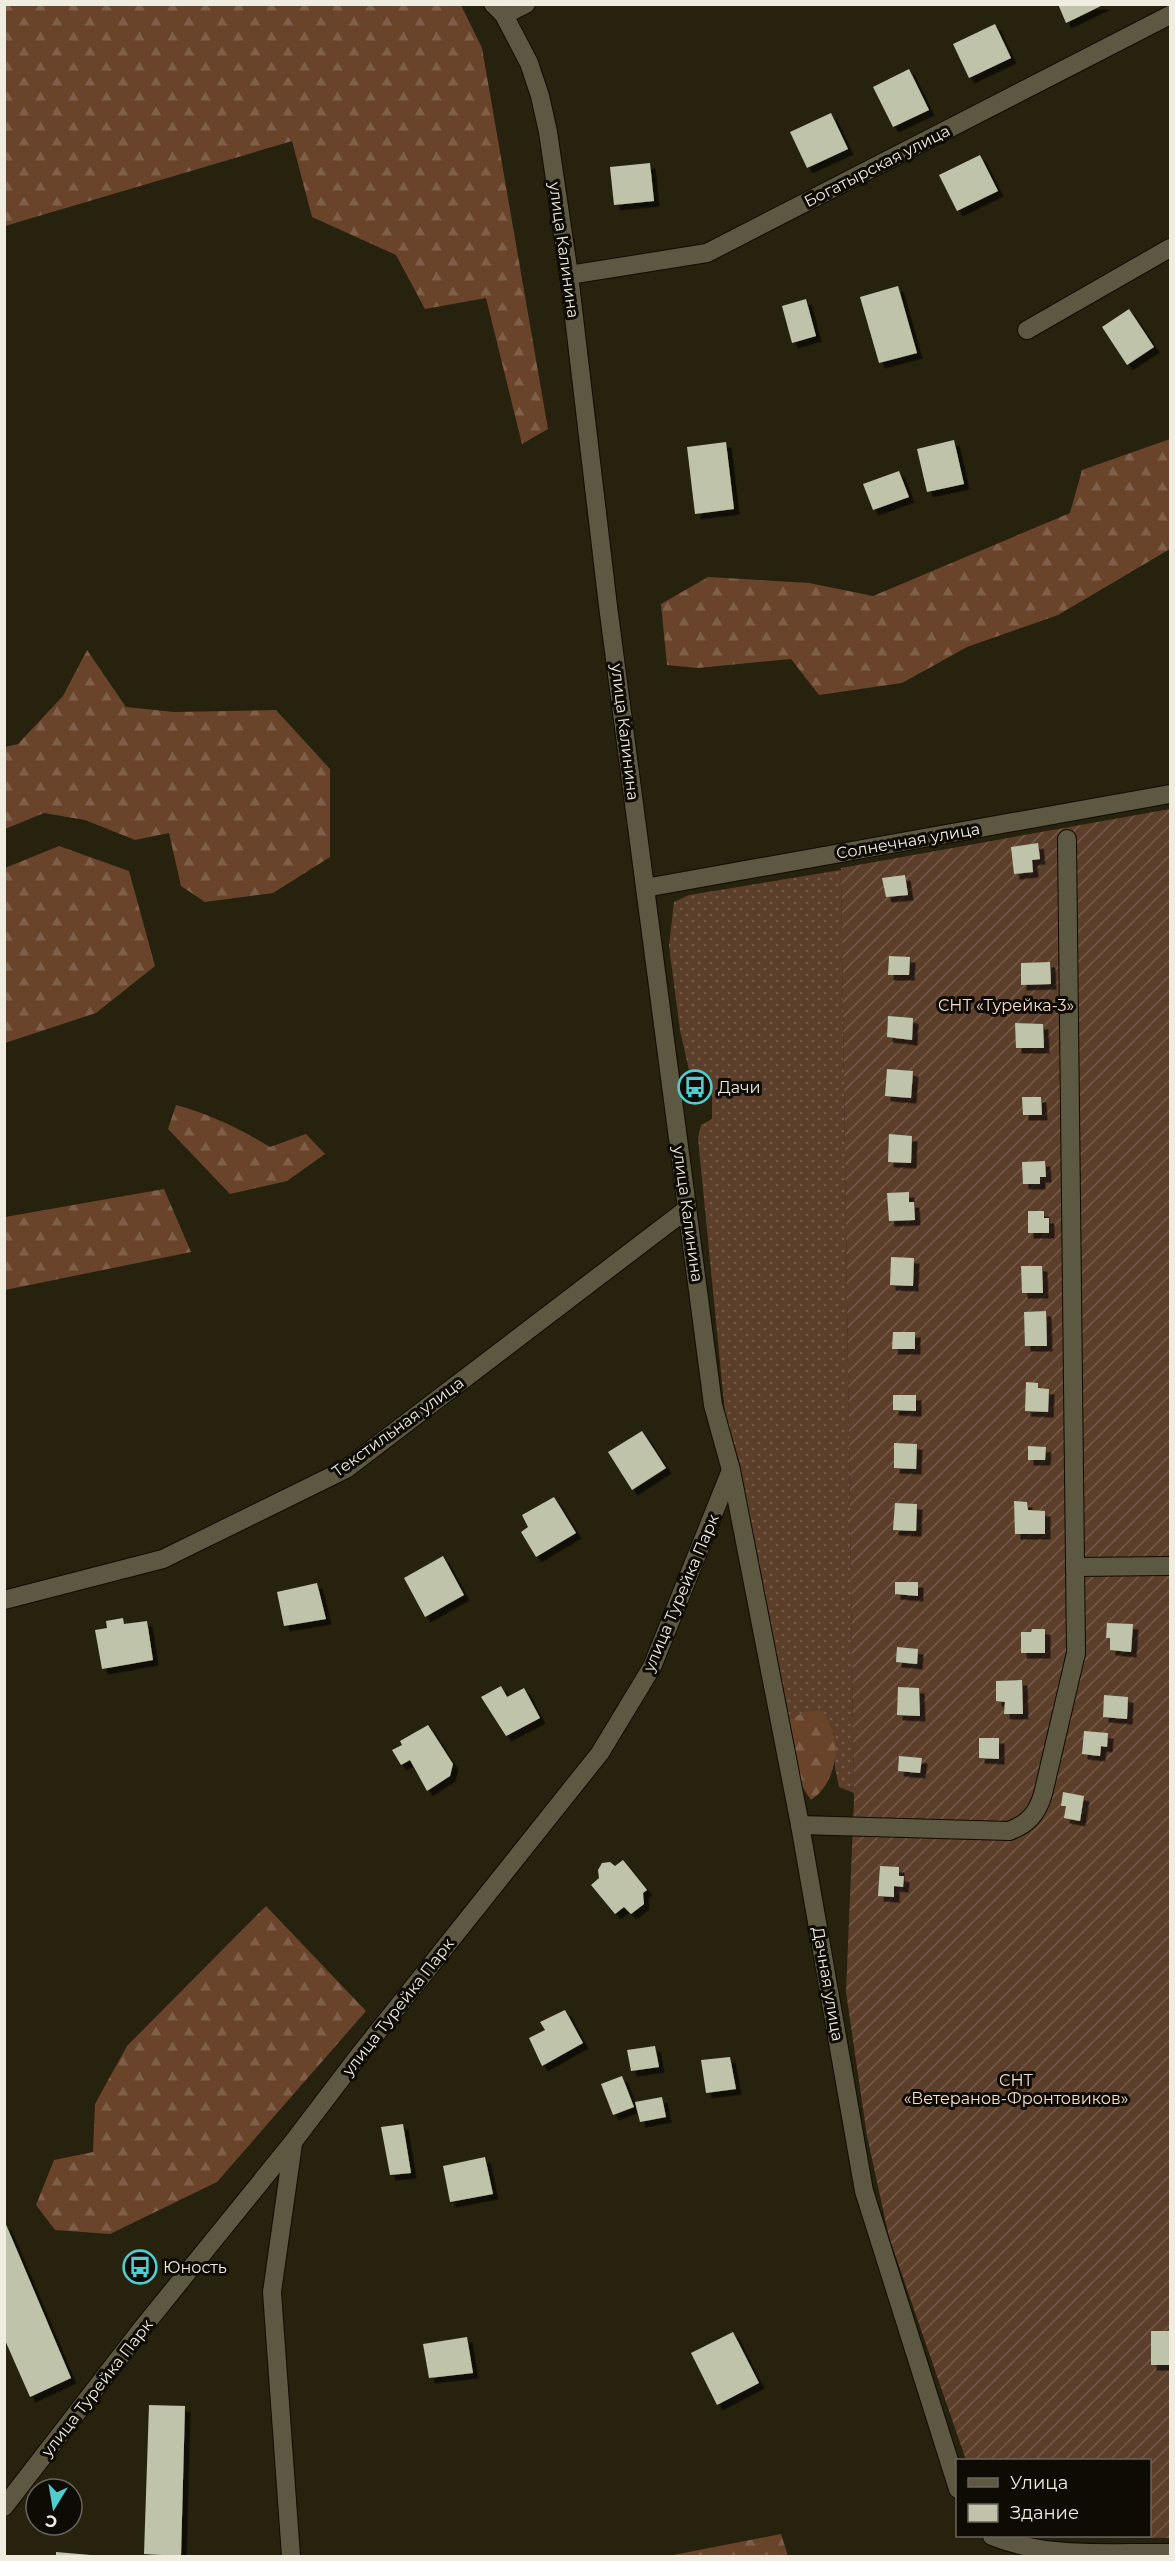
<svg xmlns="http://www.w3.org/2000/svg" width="1175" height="2561" font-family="Montserrat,sans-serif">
	<defs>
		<pattern id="grass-dots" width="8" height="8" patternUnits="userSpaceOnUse" patternTransform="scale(1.5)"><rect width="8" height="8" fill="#5c3f2b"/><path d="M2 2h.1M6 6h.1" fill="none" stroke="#745b49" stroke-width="1.8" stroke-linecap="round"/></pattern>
		<pattern id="forest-firs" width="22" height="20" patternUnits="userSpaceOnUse" patternTransform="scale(1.5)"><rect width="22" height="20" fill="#69442b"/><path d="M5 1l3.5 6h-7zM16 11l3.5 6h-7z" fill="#7f5f49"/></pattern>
		<pattern id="garden-furrows" width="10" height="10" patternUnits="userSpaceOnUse" patternTransform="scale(1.5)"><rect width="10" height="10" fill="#5c3f2b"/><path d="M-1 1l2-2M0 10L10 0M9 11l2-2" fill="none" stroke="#745b49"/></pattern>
		<filter id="shadow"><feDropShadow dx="5.5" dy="5.5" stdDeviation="0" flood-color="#0009"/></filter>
	</defs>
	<rect width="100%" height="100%" fill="#27220e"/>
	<path fill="url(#grass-dots)" d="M841,870l13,923 -15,-6 -4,-20 -1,-34 -55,-7 -49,-262 -32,-326 3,-13 11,-6v-23l-8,-24 -15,-2 -9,-40 -11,-84 5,-44 15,-7z"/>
	<g fill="url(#forest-firs)">
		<path d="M5,4l456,1 21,43 66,381 -26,15 -36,-146 -61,11 -29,-54 -84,-38 -20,-76 -287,85z"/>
		<path d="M1170,439v110l-112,66 -91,32 -65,36 -83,12 -28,-36 -93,9 -31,-3 -6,-61 47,-27 101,6 64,13 197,-83 12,-43z"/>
		<path d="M87,650l39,57 48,5 102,-2 54,59v88l-57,36 -68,9 -24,-16 -12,-53 -34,7 -50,-20 -41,-7 -39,16v-82l13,-3 45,-48z"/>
		<path d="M59,846l70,25 26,95 -59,47 -91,30v-175z"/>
		<path d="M176,1105c34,9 64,24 94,42l36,-13 19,20 -38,27 -57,13 -62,-65z"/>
		<path d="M164,1189l27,63 -186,38v-73z"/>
		<path d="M823,1711c3,7 8,14 10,21 7,24 -1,54 -22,68l-22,-33 -10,-41 25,-14z"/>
		<path d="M266,1906l100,105 -149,171 -107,52 -55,-4 -19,-25 18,-45 39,-8 2,-48 32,-58z"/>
		<path d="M781,2534l7,22h-120z"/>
	</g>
	<path fill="url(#garden-furrows)" d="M1170,809v1729l-123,-1 -10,-1h113v-76h-184l-77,-223 -22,-101 -21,-144 8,-192 -13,-932z"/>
	<g fill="#bec3aa" filter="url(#shadow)">
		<path d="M1058,4h47l-39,19z"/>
		<path d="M995,24l16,34 -42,20 -16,-34z"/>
		<path d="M909,69l20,41 -36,17 -20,-40z"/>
		<path d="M831,113l17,36 -41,19 -17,-36z"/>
		<path d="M980,155l18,36 -41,20 -18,-36z"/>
		<path d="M650,163l4,38 -40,4 -4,-38z"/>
		<path d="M898,286l19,67 -38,10 -19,-66z"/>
		<path d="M806,299l10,37 -24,7 -10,-37z"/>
		<path d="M1129,309l25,38 -27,18 -25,-38z"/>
		<path d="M954,440l10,44 -37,8 -10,-43z"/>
		<path d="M726,442l8,67 -39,5 -8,-67z"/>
		<path d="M899,471l10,26 -36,13 -10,-26z"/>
		<path d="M1038,843l2,16 -8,1 1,12 -19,2 -3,-27z"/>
		<path d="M905,875l3,20 -22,2 -4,-19z"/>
		<path d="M889,956l21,1 -1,18h-21z"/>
		<path d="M1050,962l1,22 -30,1v-22z"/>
		<path d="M888,1016l25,2 -1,22 -25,-3z"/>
		<path d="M1015,1023l28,1 1,24h-28z"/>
		<path d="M887,1069l26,2 -2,27 -26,-2z"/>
		<path d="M1022,1097h19l1,18h-19z"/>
		<path d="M889,1134l23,2 -1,27 -23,-1z"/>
		<path d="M1045,1161l1,16h-6v7h-17l-1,-22z"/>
		<path d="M909,1192v10h5l1,18 -26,1 -2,-28z"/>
		<path d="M1028,1211h16v7h5v15h-21z"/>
		<path d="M891,1257l23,1 -1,28 -23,-1z"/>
		<path d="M1021,1266h21l1,27h-21z"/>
		<path d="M1046,1311l1,35h-22l-1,-34z"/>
		<path d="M893,1332h22v17h-23z"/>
		<path d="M1026,1382l12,1v5l11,1 -1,23 -23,-1z"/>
		<path d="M893,1395h23v16l-23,-1z"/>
		<path d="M642,1431l24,37 -34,22 -24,-38z"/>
		<path d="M894,1443l23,1 -1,25 -22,-1z"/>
		<path d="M1028,1446l18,1 -1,13h-17z"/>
		<path d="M554,1497l22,36 -40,24 -15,-25 7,-5 -6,-12z"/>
		<path d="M1014,1501l13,1 1,8 17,1v23h-30z"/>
		<path d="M895,1503l22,1 -1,27 -23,-1z"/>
		<path d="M443,1556l21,39 -39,22 -21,-39z"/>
		<path d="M895,1582h23v14l-23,-2z"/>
		<path d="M317,1583l9,36 -42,7 -7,-34z"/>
		<path d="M123,1618l1,6 23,-3 6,39 -51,9 -7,-39 12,-2 -1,-7z"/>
		<path d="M1107,1623l26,1 -2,28 -21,-2v-12h-4z"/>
		<path d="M1032,1629h13v24h-24v-21h10z"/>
		<path d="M897,1647l21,2 -1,15 -21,-2z"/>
		<path d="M1022,1680l1,34h-19l1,-12 -9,-1v-20z"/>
		<path d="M501,1686l6,11 17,-9 16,30 -34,18 -25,-39z"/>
		<path d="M898,1687l21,1 1,28 -23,-1z"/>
		<path d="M1104,1695l24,2 -1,22 -24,-2z"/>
		<path d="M428,1725l25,39 -3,12 -23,15 -17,-31 -9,5 -9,-15 10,-5 -2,-4z"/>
		<path d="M1084,1731l24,2 -1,14 -6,-1 -1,10 -18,-2z"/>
		<path d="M979,1738h20v21l-20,-1z"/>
		<path d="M899,1756l23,2 -2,15 -22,-2z"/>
		<path d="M1063,1792l21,4 -4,25 -16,-3 2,-12h-5z"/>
		<path d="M623,1860l24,30 -4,3 1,11 -13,10 -7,-7 -9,7 -24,-29 8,-7 -1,-8 4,-7 8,-1 5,4z"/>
		<path d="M880,1866l19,1v9h5l-1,11 -9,-1v11l-16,-1z"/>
		<path d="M565,2010l18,33 -41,23 -13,-28 16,-8 -5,-8z"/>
		<path d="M655,2046l4,21 -28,4 -4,-21z"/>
		<path d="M730,2057l6,32 -30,4 -5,-33z"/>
		<path d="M622,2076l12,31 -21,8 -12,-31z"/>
		<path d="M662,2097l4,20 -26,5 -5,-20z"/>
		<path d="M403,2124l8,49 -21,2 -9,-48z"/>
		<path d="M485,2157l8,37 -43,8 -7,-36z"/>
		<path d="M5,2222l66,156 -41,19 -26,-59z"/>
		<rect x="1151" y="2331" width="19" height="34"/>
		<path d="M733,2332l26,51 -42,22 -26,-52z"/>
		<path d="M467,2337l6,36 -44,5 -6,-34z"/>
		<path d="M149,2405l36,1 -4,150 -37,-2z"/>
		<path d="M56,2552l35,3v1h-35z"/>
	</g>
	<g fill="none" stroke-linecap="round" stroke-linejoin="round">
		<defs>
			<g id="street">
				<path d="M504,15l22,-11"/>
				<path d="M569,275l138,-22 463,-238"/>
				<path d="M1027,330l143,-82"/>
				<path d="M645,888l525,-94"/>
				<path d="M1076,1567l94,-1"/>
				<path d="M4,1600l159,-41 183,-90 341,-260"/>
				<path d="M800,1825l209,6c19,-7 28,-17 34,-37l33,-141 -9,-814"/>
				<path d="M4,2507l136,-176 153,-189 67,-88 240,-301 52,-86 79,-197"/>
				<path d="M291,2556l-19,-264 21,-148"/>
			</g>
			<g id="secondary">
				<path d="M493,4l11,11 25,48 11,33 8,36 21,143 39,331 105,799 18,65 69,355 64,366 94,298"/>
				<path d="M992,2536c55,23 119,16 178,17"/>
			</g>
		</defs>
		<use href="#street" stroke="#100b00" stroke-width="20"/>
		<use href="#secondary" stroke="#100b00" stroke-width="20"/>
		<use href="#street" stroke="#5d5842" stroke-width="18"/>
		<use href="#secondary" stroke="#5d5842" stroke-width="18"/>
	</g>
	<defs>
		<symbol id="bus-ring" viewBox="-11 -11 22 22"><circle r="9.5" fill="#0e0b04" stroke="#52cdcf" stroke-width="1.5"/><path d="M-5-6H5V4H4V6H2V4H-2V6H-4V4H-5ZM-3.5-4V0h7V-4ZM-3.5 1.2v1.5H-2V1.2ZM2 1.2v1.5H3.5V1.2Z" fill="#52cdcf"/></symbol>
	</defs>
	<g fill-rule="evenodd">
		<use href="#bus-ring" x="676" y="1068" width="38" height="38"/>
		<use href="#bus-ring" x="121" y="2248" width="38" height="38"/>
	</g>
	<g text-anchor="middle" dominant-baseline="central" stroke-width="6" stroke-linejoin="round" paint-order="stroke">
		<g font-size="16" fill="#f0ede0" stroke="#0e0b04">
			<text transform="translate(877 166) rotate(-27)">Богатырская улица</text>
			<text transform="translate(564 250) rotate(82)">улица Калинина</text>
			<text transform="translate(625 732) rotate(83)">улица Калинина</text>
			<text transform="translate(908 841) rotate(-10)">Солнечная улица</text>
			<text transform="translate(688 1214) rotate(82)">улица Калинина</text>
			<text transform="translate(398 1427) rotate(-36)">Текстильная улица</text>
			<text transform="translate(681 1593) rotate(-67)">улица Турейка Парк</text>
			<text transform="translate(828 1984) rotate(80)">Дачная улица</text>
			<text transform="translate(398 2007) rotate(-52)">улица Турейка Парк</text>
			<text transform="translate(97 2388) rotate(-52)">улица Турейка Парк</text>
		</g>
		<g font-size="16" fill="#f8ddcc" stroke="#0e0b04">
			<text x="1006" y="1005">СНТ «Турейка-3»</text>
			<text x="1016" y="2080">СНТ<tspan x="1016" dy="18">«Ветеранов-Фронтовиков»</tspan></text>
		</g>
		<g font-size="16" fill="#f0ede0" stroke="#0e0b04" text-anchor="start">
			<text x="718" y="1087">Дачи</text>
			<text x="163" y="2267">Юность</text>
		</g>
	</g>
	<rect width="1175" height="2561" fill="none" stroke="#f0ede0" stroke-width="12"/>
	<rect x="956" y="2459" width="195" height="78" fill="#0e0b04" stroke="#68655c" stroke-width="1.5"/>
	<rect x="968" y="2478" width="30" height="9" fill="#5d5842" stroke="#68655c" stroke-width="1.5"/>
	<text x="1010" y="2489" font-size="18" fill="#f0ede0">Улица</text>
	<rect x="968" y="2504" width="30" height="18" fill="#bec3aa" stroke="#68655c" stroke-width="1.5"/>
	<text x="1010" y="2519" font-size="18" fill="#f0ede0">Здание</text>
	<g transform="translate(54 2507) rotate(191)"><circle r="28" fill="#0e0b04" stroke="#68655c" stroke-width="1.5"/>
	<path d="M0-4.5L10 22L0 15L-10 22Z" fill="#52cdcf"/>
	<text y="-9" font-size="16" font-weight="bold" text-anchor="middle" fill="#f0ede0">С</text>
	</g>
</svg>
